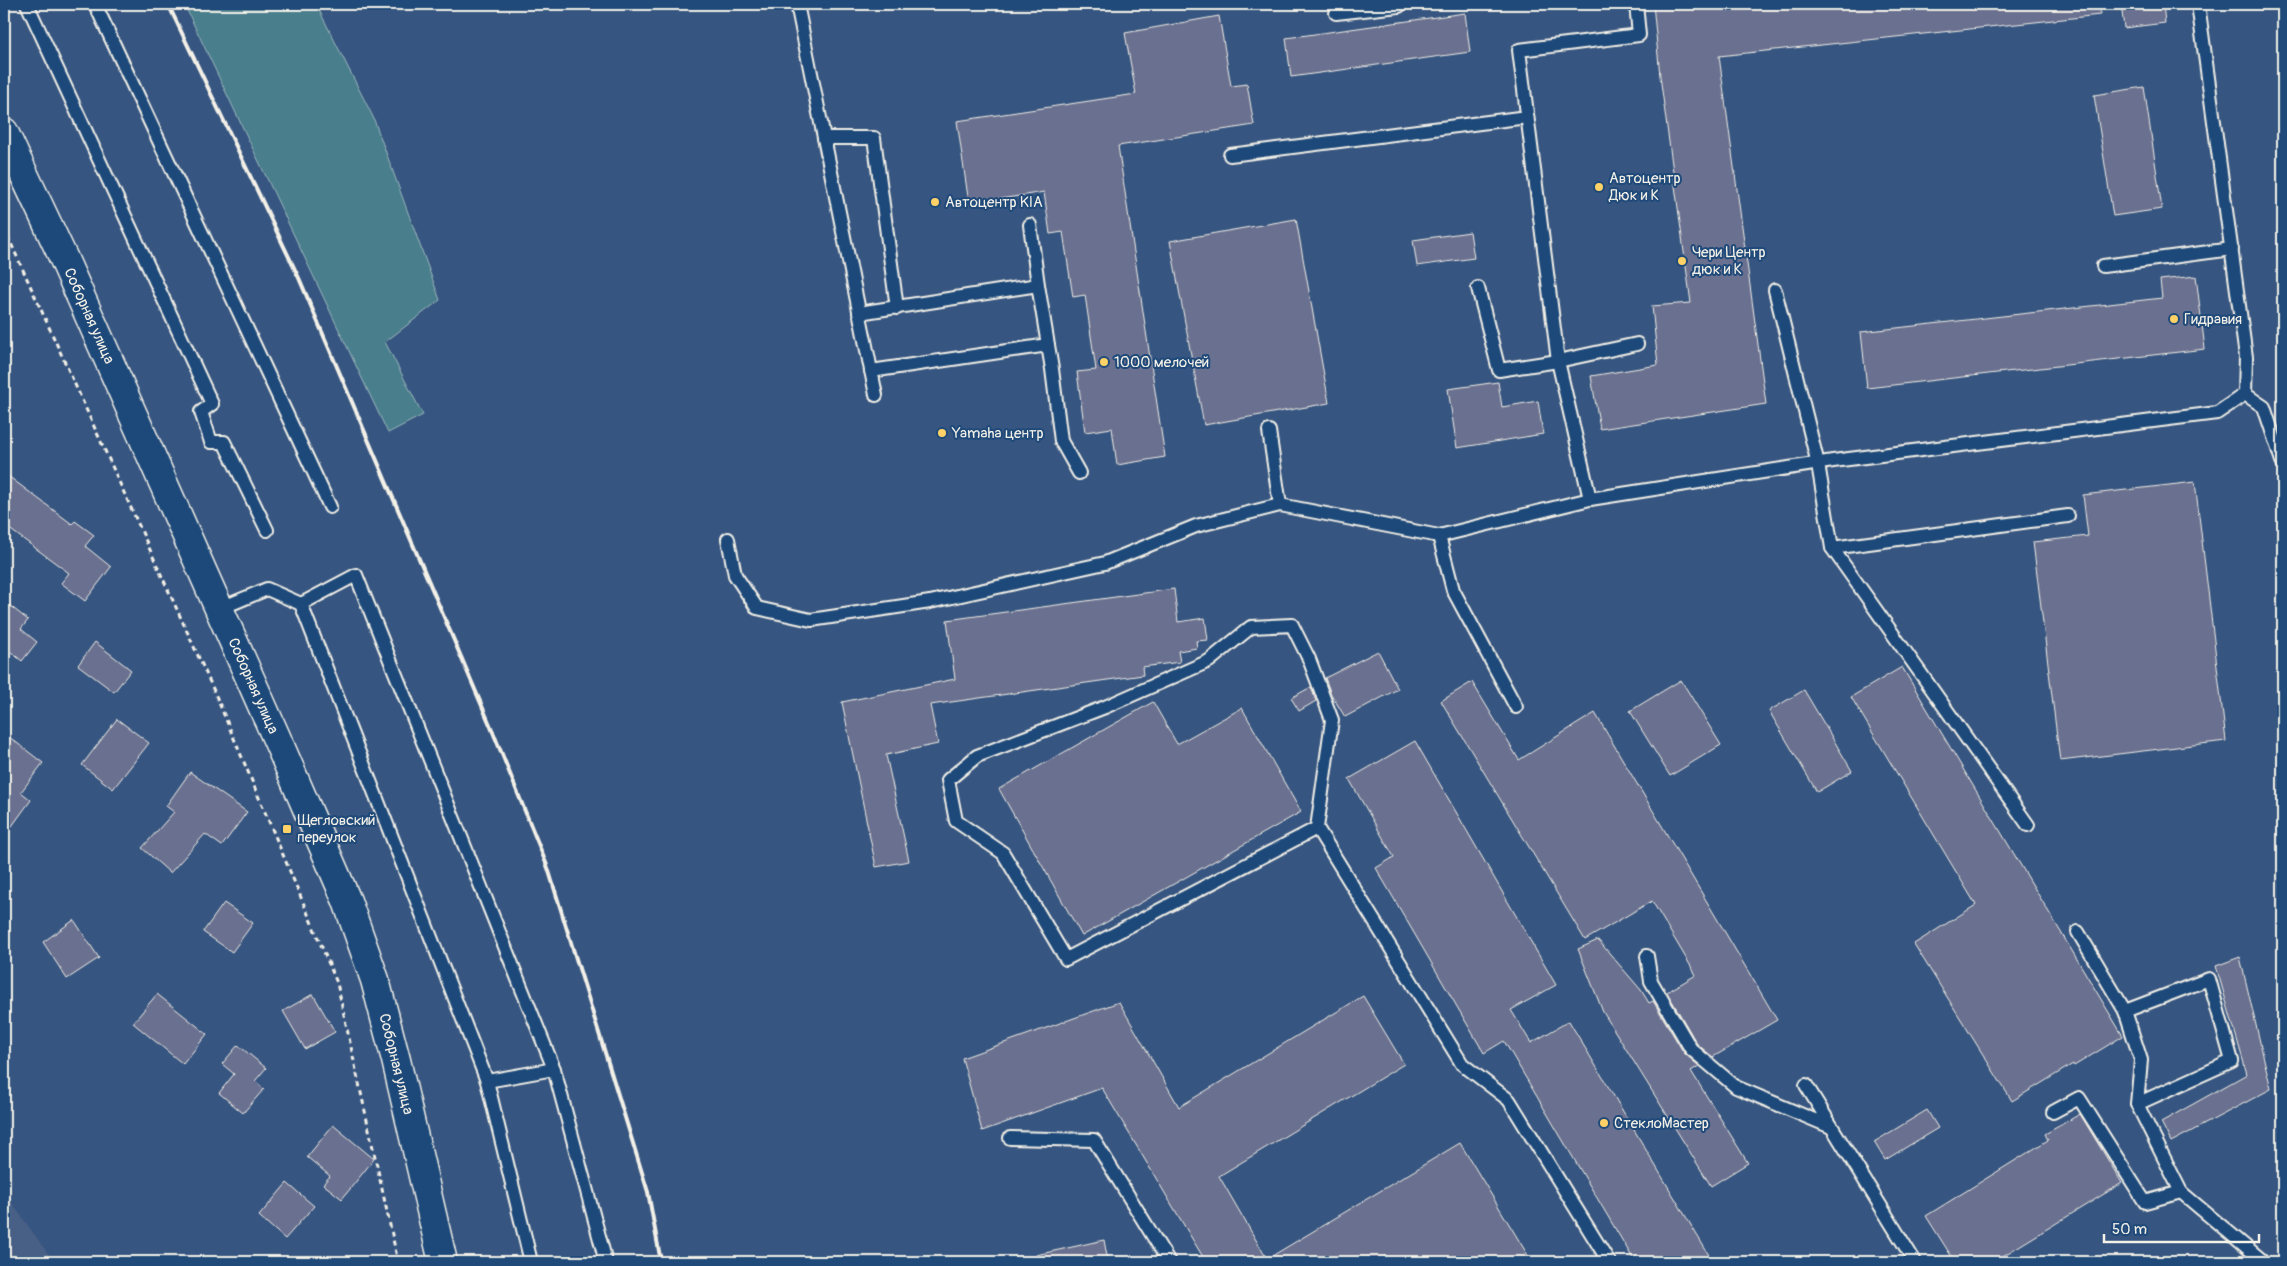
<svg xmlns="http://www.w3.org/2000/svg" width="2287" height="1266" font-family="Pangolin,sans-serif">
	<rect width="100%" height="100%" fill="#365580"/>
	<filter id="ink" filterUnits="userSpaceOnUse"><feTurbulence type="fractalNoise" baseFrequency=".02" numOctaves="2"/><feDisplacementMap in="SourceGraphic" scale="10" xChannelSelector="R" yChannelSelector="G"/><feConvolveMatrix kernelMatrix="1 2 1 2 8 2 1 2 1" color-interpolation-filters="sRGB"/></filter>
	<g filter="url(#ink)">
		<path fill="#496086" d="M4,1192l50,70h-50z"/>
		<path fill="#497e8c" stroke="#9eb8ba" d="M184,4h132l57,113 67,183 -55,42 38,73 -35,18z"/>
		<g fill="#6a708f" stroke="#f4f1e8">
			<path d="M1653,4h446l1,11 -381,41 47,348 -166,25 -9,-53 67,-11 -6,-59 39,-3 -31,-227z"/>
			<path d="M2121,4h42l2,19 -41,5z"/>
			<path d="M1465,13l5,39 -179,25 -5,-39z"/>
			<path d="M1219,16l12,70 16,-2 7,41 -136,21 47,311 -48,8 -5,-37 -27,4 -8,-60 19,-2 -11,-75 -12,2 -10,-65 -13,2 -6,-42 -75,12 -12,-83 179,-27 -11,-61z"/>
			<path d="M2144,87l18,122 -49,7 -19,-121z"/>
			<path d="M1296,219l33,184 -125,22 -34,-184z"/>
			<path d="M1470,232l4,26 -57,8 -4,-26z"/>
			<path d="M2196,276l9,73 -338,39 -6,-56 301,-34 -2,-18z"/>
			<path d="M1498,382l4,25 36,-6 5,33 -86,14 -9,-59z"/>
			<path d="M4,473l68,51 3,-3 19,14 -9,11 26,21 -26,34 -24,-18 8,-10 -65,-48z"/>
			<path d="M2195,482l31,259 -166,20 -27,-219 55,-6 -5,-41z"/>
			<path d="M1174,589l4,33 27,-4 3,22 -12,1 1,7 -19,3 2,11 -38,5 1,8 -213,30 8,39 -52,11 23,106 -33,6 -34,-165 113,-23 -8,-59z"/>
			<path d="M4,601l24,19 -7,9 16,13 -15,19 -16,-13 -2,3z"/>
			<path d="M95,642l36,28 -17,22 -36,-27z"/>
			<path d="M1378,651l20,38 -53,28 -14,-23 -6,-16z"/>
			<path d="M1902,667l221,369 -49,30 -1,-2 -61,37 -98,-157 62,-39 -125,-208z"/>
			<path d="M1681,680l40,65 -51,31 -40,-65z"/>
			<path d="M1472,682l47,78 76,-47 182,307 -64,37 -16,-13 -30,-52 29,-17 -44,-74 -67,39 -144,-239z"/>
			<path d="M1311,687l5,14 -17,10 -8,-13z"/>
			<path d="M1804,690l48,81 -35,21 -48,-81z"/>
			<path d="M1153,702l24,42 65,-36 59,104 -219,124 -83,-147z"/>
			<path d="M117,719l32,24 -36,46 -31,-24z"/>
			<path d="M4,733l39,30 -22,29 10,8 -27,37z"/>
			<path d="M1415,741l141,244 -45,25 20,33 38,-22 144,241h-78l-131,-221 -20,12 -108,-185 18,-11 -45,-78z"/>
			<path d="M190,772l57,40 -25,34 -17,-12 -35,39 -28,-25 32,-36 -8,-6z"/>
			<path d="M224,903l29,20 -21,29 -29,-20z"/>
			<path d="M74,920l25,38 -32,21 -24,-37z"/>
			<path d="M1598,940l43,50 8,13 4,-2 31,52 15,13 -8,5 57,92 -37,23 -108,-174 -25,-63z"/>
			<path d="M2240,957l31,132 -100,53 -10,-20 86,-48 -31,-108z"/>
			<path d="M157,994l50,40 -24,30 -50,-41z"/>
			<path d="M313,994l22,38 -30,17 -22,-38z"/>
			<path d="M1363,996l41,68 -185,112 48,83 193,-116 72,119h-326l-104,-174 -120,43 -20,-73 157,-56 60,105z"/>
			<path d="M238,1045l28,23 -11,13 9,8 -21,24 -24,-20 15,-19 -12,-10z"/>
			<path d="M1927,1110l11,18 -53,32 -11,-18z"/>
			<path d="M2080,1114l42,69 -129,79h-38l-29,-46 122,-76 -3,-6z"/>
			<path d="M333,1125l41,34 -32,40 -19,-15 7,-8 -23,-19z"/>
			<path d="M287,1183l27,23 -29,33 -26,-23z"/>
			<path d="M1104,1240l4,22h-71l-1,-7z"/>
		</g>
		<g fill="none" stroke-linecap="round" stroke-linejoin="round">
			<defs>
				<g id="service">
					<path d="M27,4l185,400 -11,8 10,30h13l43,88"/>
					<path d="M95,4l235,503"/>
					<path d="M797,4l79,391"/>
					<path d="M1336,13l63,-7 1,-2"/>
					<path d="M824,138h50l23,170"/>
					<path d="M1230,155l297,-38"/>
					<path d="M2103,266l129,-17"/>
					<path d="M1038,285l14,84 9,72 18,32"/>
					<path d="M1478,288l21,82 59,-9 79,-17"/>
					<path d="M1775,290l43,174 14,84 236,-32"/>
					<path d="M859,313l179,-28 -8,-60"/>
					<path d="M871,371l177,-26"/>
					<path d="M2245,394l19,13 19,57"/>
					<path d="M1269,431l11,74"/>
					<path d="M1590,499l-32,-138 -39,-311 120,-15 -3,-31"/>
					<path d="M1439,536l14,54 63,117"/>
					<path d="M728,539l7,36 22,33 54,12 119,-18 175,-39 91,-37 84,-21 159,31 151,-37 243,-38 384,-48 28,-19 1,-37 -48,-353"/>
					<path d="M1832,548l196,277"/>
					<path d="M301,604l55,-29 198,494 52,193"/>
					<path d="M219,609l48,-20 34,15 186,477 44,181"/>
					<path d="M1317,828l15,-108 -23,-61 -17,-34 -41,2 -42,34 -104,46 -128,49 -29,24 8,41 47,32 63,106 251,-131 145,236 47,36 100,162"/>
					<path d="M2078,932l47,79 84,-32 23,82 -95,43 44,88 83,70"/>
					<path d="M1647,956l4,25 40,68 45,38 95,40"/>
					<path d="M2125,1011l16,49 -4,44"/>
					<path d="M487,1081l67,-12"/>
					<path d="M1806,1085l109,177"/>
					<path d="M2053,1112l26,-14 66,104 36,-10"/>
					<path d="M1010,1138l84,2 75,122"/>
				</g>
				<path id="tertiary" d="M4,132l59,125 217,489 67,155 28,79 21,80 47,202"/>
			</defs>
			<use href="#service" stroke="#f4f1e8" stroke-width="16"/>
			<use href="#tertiary" stroke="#f4f1e8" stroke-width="31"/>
			<path stroke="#f4f1e8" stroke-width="3" stroke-dasharray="5 4" stroke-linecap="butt" d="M4,228l210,463 123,292 61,279"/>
			<use href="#service" stroke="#1f4a7a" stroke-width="12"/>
			<use href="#tertiary" stroke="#1f4a7a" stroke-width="28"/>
			<path stroke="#f4f1e8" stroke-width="4" d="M168,4l131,274 192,449 57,141 100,324 13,70"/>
		</g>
	</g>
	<g fill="#ffd166" stroke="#1f4a7a" stroke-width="2">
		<circle cx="1599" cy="187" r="5"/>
		<circle cx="935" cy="202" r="5"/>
		<circle cx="1682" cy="261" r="5"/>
		<circle cx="2174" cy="319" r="5"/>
		<circle cx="1104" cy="362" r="5"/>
		<circle cx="942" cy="433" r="5"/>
		<rect x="282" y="824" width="10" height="10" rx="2.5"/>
		<circle cx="1604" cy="1123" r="5"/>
	</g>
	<g text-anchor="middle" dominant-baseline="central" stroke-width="4" stroke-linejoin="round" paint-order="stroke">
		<g font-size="15" fill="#f4f1e8" stroke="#1f4a7a" text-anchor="start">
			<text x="1609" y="178">Автоцентр<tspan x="1609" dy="17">Дюк и К</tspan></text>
			<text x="945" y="202">Автоцентр KIA</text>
			<text x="1692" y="252">Чери Центр<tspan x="1692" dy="17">дюк и К</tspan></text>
			<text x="2184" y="319">Гидравия</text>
			<text x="1114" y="362">1000 мелочей</text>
			<text x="952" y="433">Yamaha центр</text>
			<text x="297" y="820">Щегловский<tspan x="297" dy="17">переулок</tspan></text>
			<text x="1614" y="1123">СтеклоМастер</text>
		</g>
		<g font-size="15" fill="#f4f1e8" stroke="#1f4a7a">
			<text transform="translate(89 316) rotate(66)">Соборная улица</text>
			<text transform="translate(253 686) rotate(66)">Соборная улица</text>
			<text transform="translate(396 1064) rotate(76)">Соборная улица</text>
		</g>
	</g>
	<rect width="2287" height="1266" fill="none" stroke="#1f4a7a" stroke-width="20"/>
	<rect x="10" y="10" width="2267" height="1246" fill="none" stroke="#f4f1e8" stroke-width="2" filter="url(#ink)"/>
	<path d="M2104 1234v8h155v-8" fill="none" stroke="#f4f1e8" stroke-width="2.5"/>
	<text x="2112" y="1234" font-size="15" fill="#f4f1e8" stroke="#1f4a7a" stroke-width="4" paint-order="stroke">50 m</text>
</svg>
